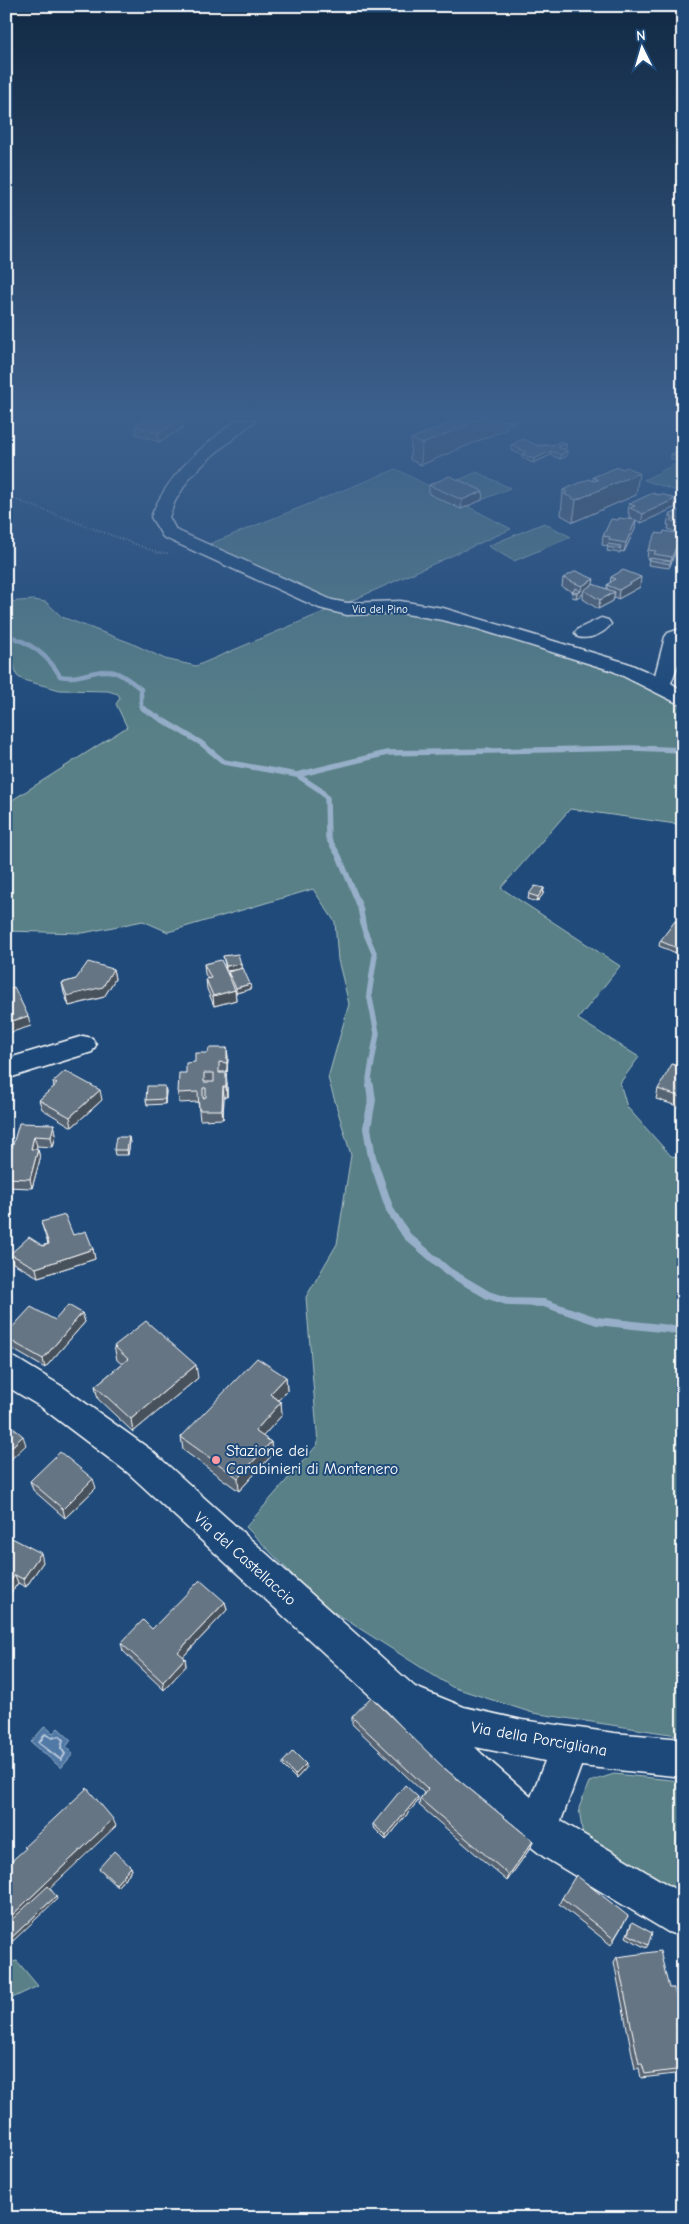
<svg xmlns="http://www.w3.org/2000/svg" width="689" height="2224" font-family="'Comic Neue',sans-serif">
	<rect width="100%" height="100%" fill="#1f4a7a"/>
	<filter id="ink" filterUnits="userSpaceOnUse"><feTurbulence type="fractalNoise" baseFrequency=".02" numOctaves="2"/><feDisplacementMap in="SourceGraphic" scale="10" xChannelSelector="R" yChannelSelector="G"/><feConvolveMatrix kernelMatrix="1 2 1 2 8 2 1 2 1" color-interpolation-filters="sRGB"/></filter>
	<g filter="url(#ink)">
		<g fill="#598086" stroke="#acc0c2">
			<path d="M677,463l6,1v29l-39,-13z"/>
			<path d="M396,469l115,60 -169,76 -135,-60z"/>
			<path d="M477,472l33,16 -28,12 -33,-16z"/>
			<path d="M544,523l27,14 -57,24 -26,-15z"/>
			<path d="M33,600l13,2 16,15 69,26 34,16 31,7 132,-56 18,2 39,-2 52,6 182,53 64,34v122l-113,-16 -69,79 119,78 -42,53 61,38 -19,26 7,24 44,49 12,2v578l-150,-23 -81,-26 -131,-83 -75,-77 72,-83 -12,-147 31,-53 14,-89 -23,-77 21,-74 -11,-44 -3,-38 -22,-33 -145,43 -25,-11 -60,12 -77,-2v-127l121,-77 -11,-23 4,-6 -2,-4 -10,-3 -48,-1 -37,-10 -6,-4 -5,-16 -6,-4v-54z"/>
			<path d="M614,1774l67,7 2,119 -100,-63 -4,-29 10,-26z"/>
			<path d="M17,1961l21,25 -32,15v-38z"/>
		</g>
		<path fill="#5179a5" stroke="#97afc9" d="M45,1726l8,7 5,-5 13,12 -5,7 7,7 -12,14 -30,-26z"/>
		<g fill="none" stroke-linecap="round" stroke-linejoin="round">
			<path stroke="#b9c9db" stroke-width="2" d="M45,1734l7,4 7,-2 4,4 -2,8 4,6 -4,6 -22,-17z"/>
			<path stroke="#97afc9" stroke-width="4.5" d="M6,635c23,7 42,20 54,41 19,5 36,-9 54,-4 10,3 19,11 27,17v18l5,3"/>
			<g stroke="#97afc9" stroke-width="5.5">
				<path d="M144,709l57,34 23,19 73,13 23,15 7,8 1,40 11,18 21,51 4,22 11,26 -6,39 8,39 -8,46 1,9"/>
				<path d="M297,775l90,-22 246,-5 50,2"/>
			</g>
			<path stroke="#97afc9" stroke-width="8" d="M370,1086l2,14 -5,28 5,29 18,53 17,26 42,36 39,23 22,7 34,1 53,18 73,8 13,4"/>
			<defs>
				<g id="minor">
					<path d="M237,420h19l-42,34 -24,23 -15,24 -6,16 7,13 156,70 15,3 53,-2 43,7 184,55 28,12 10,-38 3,-4 15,-5 -4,34 -8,21 12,8v15l-70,-35 -135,-42 -36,-9 -42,-7 -53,2 -28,-7 -156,-71 -12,-20c17,-44 50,-69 86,-97z"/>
					<path d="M601,618l7,2 3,4c-7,10 -22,16 -33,13l-3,-4 3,-4z"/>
					<path d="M83,1036l9,2 4,7 -4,7 -86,27v-20z"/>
					<path d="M6,1355l11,4 46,28 88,63 264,237 49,20 58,13 92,13 69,6v38l-102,-11 -20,55 122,73v43l-15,-5 -124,-75 -46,-36 -44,-39 -66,-70 -261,-240 -86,-65 -35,-21zM475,1747l70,14 -14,36 -49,-43z"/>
				</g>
			</defs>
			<use href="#minor" stroke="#fff" stroke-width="3"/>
			<path stroke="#fff" stroke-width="2" stroke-dasharray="0.5 2.5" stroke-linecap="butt" d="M6,496l153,57h10"/>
			<use href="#minor" fill="#1f4a7a" fill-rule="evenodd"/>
		</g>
		<g fill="#576472" stroke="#fff">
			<path d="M458,420h49l-1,9 -85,36 -11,-5 1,-21z"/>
			<path d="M508,420h12l-9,4 -3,-2z"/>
			<path d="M135,426l48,2 -24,14 -23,-8z"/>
			<path d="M566,444v4l-3,1 4,7 -7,3 -9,-4 -18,8 -11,-5v-3l-11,-5v-5h42z"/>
			<path d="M683,449v14h-1l-11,-4v-5z"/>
			<path d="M593,477l43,18 -63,27 -12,-7 2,-25 30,-9z"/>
			<path d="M429,485l53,15 -21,9 -32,-15z"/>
			<path d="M658,495l19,7 -1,5 -35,16 -5,-3 -1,9 -11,23 -4,-1v2l-13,-2 1,-5 -6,-1 1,-9 15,-16h17l-6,-3v-4h-1l1,-9z"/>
			<path d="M683,509v25l-2,1 -2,8 -10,25 -21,-3 1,-6h-2l1,-9 15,-16 15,-1 -10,-4 1,-4h-2l2,-10z"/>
			<path d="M611,577l29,10 -22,12 -4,-1 -1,3 -15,8 -15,-10v-5l-7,4 -4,-1 1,-5 -11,-5 1,-9 30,7 14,4v-4l3,-2z"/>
			<path d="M544,888l-1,6 -6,8 -9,-3 1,-5z"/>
			<path d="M683,924l-7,29 -17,-7 1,-5z"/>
			<path d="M223,956l18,8v5l-15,2 3,6 -1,-5 23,17 -15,4 -1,-3 1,10 -22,6 -7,-17 -1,-10h2l-3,-5 -1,-10 22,6z"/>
			<path d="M113,969l2,10 -11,18 -35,9 -5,-13 -2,-10z"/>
			<path d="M683,1047v16l-6,-3 3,-10z"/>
			<path d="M227,1048l1,10 -1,14h-7l7,11v14h-3l-1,22 -23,1 -2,-18 -19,1 -1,-10 8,-20 9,-11 13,-9z"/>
			<path d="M683,1068v40l-27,-9 2,-10z"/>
			<path d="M53,1082l49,18 -30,27 -30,-18 -3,-9 15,-13z"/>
			<path d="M166,1091l-1,13 -18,1 -1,-5z"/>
			<path d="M54,1124l2,10 -3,13 -16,-1 -1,3h2l2,10 -8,29 -26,-1v-39h6z"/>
			<path d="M130,1142l-2,13h-13l-1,-5z"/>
			<path d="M41,1222l32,13 20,14 2,10 -57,18 -25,-14 -3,-9 38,-10z"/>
			<path d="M82,1313l3,9 -40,46 -38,-22 -1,-12z"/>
			<path d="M114,1346l84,32 -65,54 -35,-33 -3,-13 27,-22 -5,-4z"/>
			<path d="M286,1377l1,14 -9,9 3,2 1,13 -20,22 9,5 1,13 -33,36 -56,-41 -2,-13z"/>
			<path d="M30,1481l66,7 -31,30 -32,-28z"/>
			<path d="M6,1538l37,24 -17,25 -8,-4 -12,16z"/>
			<path d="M225,1602l2,8 -44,47 2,1 1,8 -22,24 -41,-39 -2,-8 31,-14z"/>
			<path d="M352,1717l92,51 89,73 -2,6 -24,34 -88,-76 1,-6 4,-6 -72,-69z"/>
			<path d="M283,1762l23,6 -10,11 -13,-13z"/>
			<path d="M418,1801l-32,39 -13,-13v-3z"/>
			<path d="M131,1867l1,3 -15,17 -17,-16 -1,-3z"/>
			<path d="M562,1898l66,18 -17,29 -52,-41z"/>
			<path d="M632,1922l16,23 -2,3 -20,-11z"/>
			<path d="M617,1957l52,31 13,34 -5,5 6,25v21l-42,5 -2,-10 -4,1 -21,-107z"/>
		</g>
		<g fill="#47515c" stroke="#fff">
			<path d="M180,420h3v8l-24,14 -1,-9z"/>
			<path d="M479,420h28l-1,9 -85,36 1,-21z"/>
			<path d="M511,420h9l-9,4z"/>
			<path d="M566,444v4l-9,4 1,-5z"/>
			<path d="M551,451v4l-18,8 1,-4z"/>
			<path d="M567,451v5l-7,3 1,-4z"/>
			<path d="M639,473l-3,22 -63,27 3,-22z"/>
			<path d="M483,491l-1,9 -21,9 1,-9z"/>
			<path d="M675,499l-1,5 3,-2 -1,5 -35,16 2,-9z"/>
			<path d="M636,520l-1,9 -11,23 2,-9z"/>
			<path d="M681,534l-2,9 -9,23 2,-9z"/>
			<path d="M641,577l-1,10 -22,12 1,-9z"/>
			<path d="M594,579l-2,9 -8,2 -1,4 -7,4 1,-5 4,-2 1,-5z"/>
			<path d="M615,592l-2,9 -15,8 2,-9z"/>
			<path d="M544,888l-1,6 -6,8 1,-5z"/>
			<path d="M683,940v4l-7,9 1,-5z"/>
			<path d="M241,964v5l-15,2v-5z"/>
			<path d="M113,969l2,10 -11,18 -35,9 -2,-10z"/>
			<path d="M250,984l1,5 -15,4v-5z"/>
			<path d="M235,990l1,10 -22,6 -1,-10z"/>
			<path d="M28,1016l3,10 -25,8v-11z"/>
			<path d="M227,1048l1,10 -1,14z"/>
			<path d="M226,1073l1,10v14l-1,-10z"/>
			<path d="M165,1086l1,5 -1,13z"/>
			<path d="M223,1087l1,10 -1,22 -1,-9z"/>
			<path d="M100,1090l2,10 -30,27 -2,-10z"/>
			<path d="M54,1124l2,10 -3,13 -2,-10z"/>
			<path d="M34,1136l3,10 -4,13 -2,-10z"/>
			<path d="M129,1137l1,5 -2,13 -1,-5z"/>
			<path d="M38,1149l2,10 -8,29 -2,-9z"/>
			<path d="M9,1231l3,10 -6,5v-12z"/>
			<path d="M93,1249l2,10 -57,18 -2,-9z"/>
			<path d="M82,1313l3,9 -40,46 -2,-9z"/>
			<path d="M196,1365l2,13 -65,54 -2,-13z"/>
			<path d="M286,1377l1,14 -16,17 -1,-14z"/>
			<path d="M281,1402l1,13 -26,29 -1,-13z"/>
			<path d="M23,1436l3,9 -20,19v-12z"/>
			<path d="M271,1442l1,13 -33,36 -1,-13z"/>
			<path d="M93,1479l3,9 -31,30 -2,-9z"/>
			<path d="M41,1553l2,9 -17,25 -3,-8z"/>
			<path d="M15,1575l3,8 -12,16v-12z"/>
			<path d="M225,1602l2,8 -47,50 -2,-8z"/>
			<path d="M185,1658l1,8 -22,24 -1,-8z"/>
			<path d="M306,1764v4l-10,11 -1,-4z"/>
			<path d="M418,1797v4l-32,39v-4z"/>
			<path d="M113,1819l3,7 -110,104v-9z"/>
			<path d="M533,1841l-2,6 -24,34 2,-6z"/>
			<path d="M131,1867l1,3 -15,17 -1,-3z"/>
			<path d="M56,1896l1,3 -44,42 -2,-3z"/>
		</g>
		<g fill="#657484" stroke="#fff" fill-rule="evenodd">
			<path d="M143,420h37l-22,13 -23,-7z"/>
			<path d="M458,420h21l-57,24 -11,-5z"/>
			<path d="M523,439l16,7 14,-1 8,-4 5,3 -8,3 9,4 -6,4 -10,-4 -17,8 -12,-5 4,-2 -15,-7z"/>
			<path d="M683,449v10l-12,-5z"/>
			<path d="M618,467l5,2 4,-2 12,6 -63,27 -12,-6 3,-2 -4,-2 26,-11 4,2 5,-1 -5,-3z"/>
			<path d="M450,476l33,15 -21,9 -33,-15z"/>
			<path d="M653,493l5,2 4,-1 13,5 -32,15 -13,-6 5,-2 -6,-2z"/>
			<path d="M683,509v17l-13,-6 4,-2 -5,-3z"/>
			<path d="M619,518l17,2 -10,23 -17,-3 1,-3 -7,-1 8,-17 7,1z"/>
			<path d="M664,531l17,3 -9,23 -18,-3 2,-3 -8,-1 8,-17 7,1z"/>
			<path d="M608,544l13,2 -1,3 -13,-2z"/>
			<path d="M650,558l21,3 -1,3 -21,-4z"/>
			<path d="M623,570l18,7 -22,13 -12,-5 8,-6 -4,-2z"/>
			<path d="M576,571l18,8 -12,7 -19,-8z"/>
			<path d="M593,584l22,8 -15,8 -16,-10z"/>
			<path d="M575,588l6,3 -4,2 -4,-1z"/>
			<path d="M535,886l9,2 -6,9 -9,-3z"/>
			<path d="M675,921l8,3v16l-6,8 -17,-7z"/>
			<path d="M238,954l3,10 -15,2 -3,-10z"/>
			<path d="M221,960l14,30 -22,6 -7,-17 5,-1 -7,-14z"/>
			<path d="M88,962l25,7 -10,18 -36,9 -5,-13 14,-4z"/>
			<path d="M243,968l7,16 -14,4 -8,-16z"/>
			<path d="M14,987l14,29 -22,7v-34z"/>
			<path d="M209,1048h18v15l-8,-1v11h7v14h-3l-1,23h-23l-1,-18 -20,1 1,-20h7v-10l9,-1v-9h13zM204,1073h10v9h-10zM203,1088h3v9l-3,1z"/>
			<path d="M672,1064l11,4v30l-25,-9z"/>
			<path d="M65,1071l35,19 -30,27 -31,-17 18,-16 -4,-2z"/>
			<path d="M147,1086h18v13l-19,1z"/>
			<path d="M19,1123l35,1 -3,13 -17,-1 -3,13h7l-8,30 -24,-1v-30h6z"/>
			<path d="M116,1137h13l-2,13h-13z"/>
			<path d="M65,1215l8,20 13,-4 7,18 -57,19 -26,-14 19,-17 14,9 6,-2 -8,-22z"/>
			<path d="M68,1305l14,8 -39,46 -37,-21v-4l25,-27 24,13z"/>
			<path d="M146,1321l50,44 -65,54 -36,-33 33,-27 -14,-13z"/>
			<path d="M257,1358l29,19 -16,17 11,8 -26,29 16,11 -33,36 -57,-41z"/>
			<path d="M6,1422l17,14 -17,16z"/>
			<path d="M60,1452l33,27 -30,30 -33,-28z"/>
			<path d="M8,1536l33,17 -18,26 -8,-4 -9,12v-49z"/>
			<path d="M200,1580l25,22 -47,50 7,6 -22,24 -42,-39 22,-23 9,9z"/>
			<path d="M371,1697l73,71 89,73 -24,34 -89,-76 8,-10 -76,-72z"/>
			<path d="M293,1751l13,13 -11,11 -12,-13z"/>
			<path d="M405,1785l13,12 -32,39 -13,-12z"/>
			<path d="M87,1788l26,31 -107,102v-55l20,-18 -2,-1z"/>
			<path d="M114,1851l17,16 -15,17 -17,-16z"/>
			<path d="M576,1875l52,41 -14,23 -52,-41z"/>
			<path d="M48,1886l8,10 -45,42 -5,-6v-7z"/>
			<path d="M632,1922l20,11 -4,12 -20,-11z"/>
			<path d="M660,1951l9,37h5l8,34 -6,1 7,29v17l-38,5 -3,-10h-3l-22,-107z"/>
		</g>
	</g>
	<linearGradient id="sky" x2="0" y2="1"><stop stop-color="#112943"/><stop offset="0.57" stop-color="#3c608d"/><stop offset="1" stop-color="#3c608d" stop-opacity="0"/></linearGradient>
	<rect width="689" height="732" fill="url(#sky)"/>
	<circle fill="#ff9aa2" stroke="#1f4a7a" stroke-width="2" cx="216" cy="1460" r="5"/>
	<g text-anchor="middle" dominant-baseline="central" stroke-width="4" stroke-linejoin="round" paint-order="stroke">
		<g font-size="11" fill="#fff" stroke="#1f4a7a">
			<text x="380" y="609">Via del Pino</text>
		</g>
		<g font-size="16" fill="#fff" stroke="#1f4a7a" text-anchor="start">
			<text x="226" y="1451">Stazione dei<tspan x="226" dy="18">Carabinieri di Montenero</tspan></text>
		</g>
		<g font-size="16" fill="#fff" stroke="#1f4a7a">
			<text transform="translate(245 1559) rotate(42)">Via del Castellaccio</text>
			<text transform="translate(539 1739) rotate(10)">Via della Porcigliana</text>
		</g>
	</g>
	<rect width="689" height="2224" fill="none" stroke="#1f4a7a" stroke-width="25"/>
	<rect x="12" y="12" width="664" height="2199" fill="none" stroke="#fff" stroke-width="2" filter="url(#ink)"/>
	<g transform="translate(642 48) rotate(355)" stroke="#1f4a7a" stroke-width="4" paint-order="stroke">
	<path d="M0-4L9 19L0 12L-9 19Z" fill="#ffffff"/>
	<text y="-8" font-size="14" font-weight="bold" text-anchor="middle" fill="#ffffff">N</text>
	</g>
</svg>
